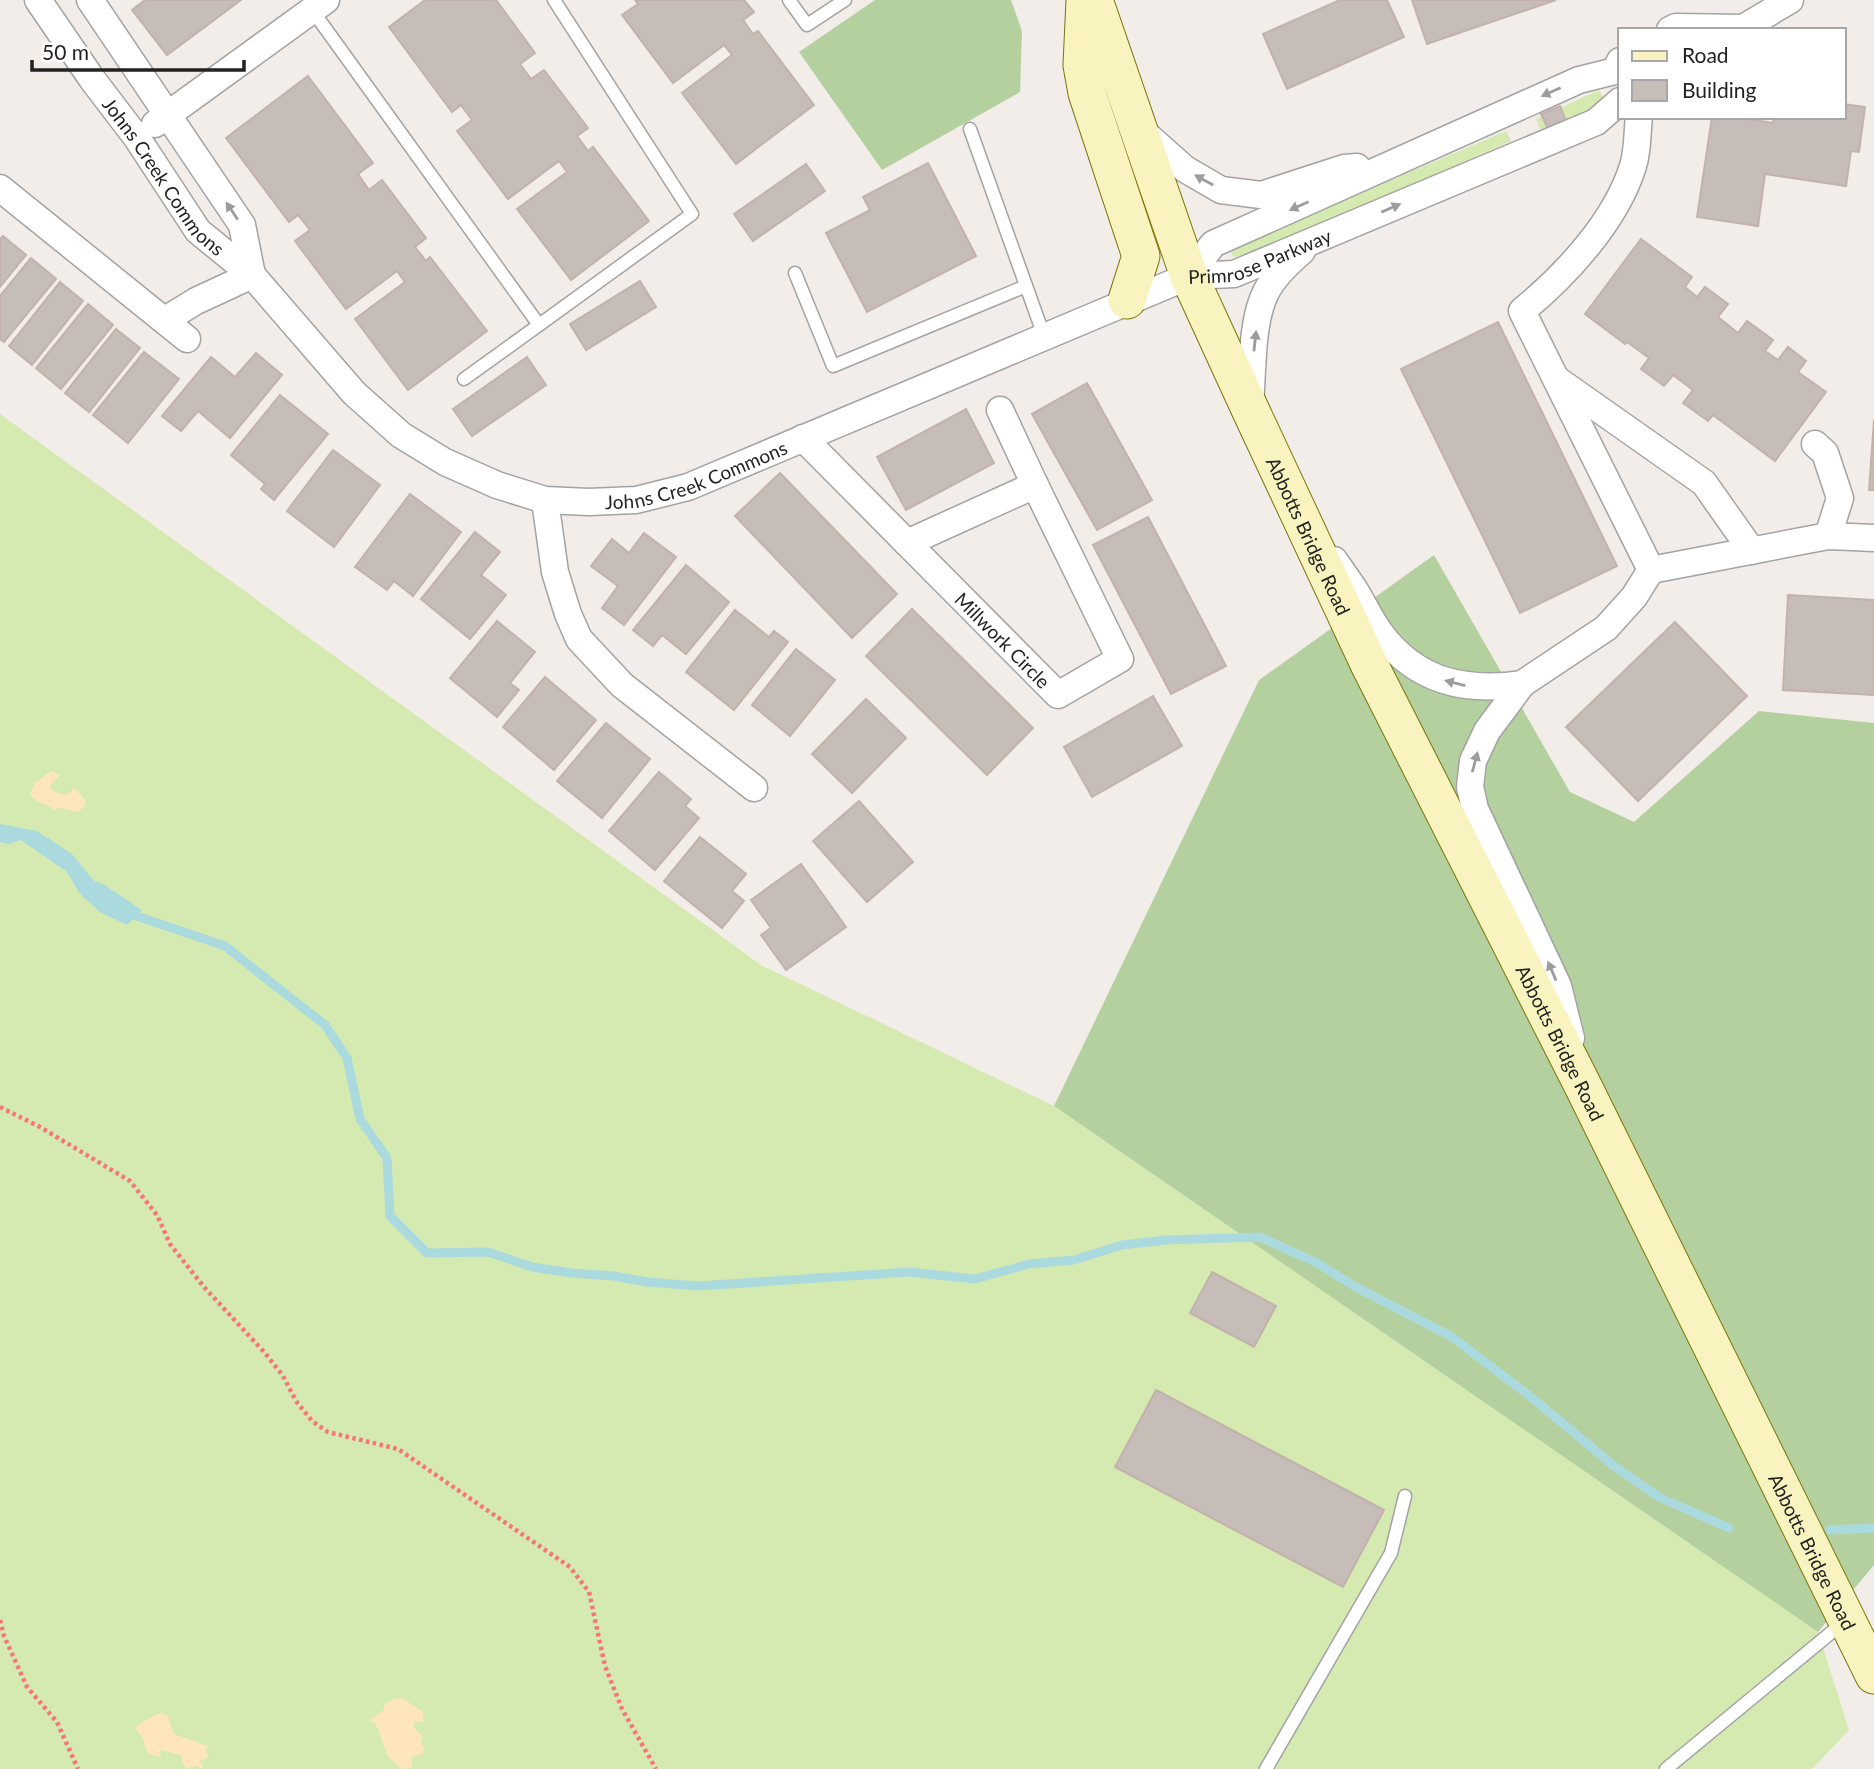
<svg xmlns="http://www.w3.org/2000/svg" width="1874" height="1769" font-family="Lato,sans-serif">
	<rect width="100%" height="100%" fill="#f2ede9"/>
	<g fill="#d5eab0">
		<path d="M1599,90l7,13 -65,27 -5,-11z"/>
		<path d="M1506,131l5,10 -250,110 -28,6 -3,-8z"/>
		<path d="M0,414l761,551 293,141 764,526 31,98 -37,39h-1812z"/>
	</g>
	<g fill="#b4d09e">
		<path d="M875,0h136l11,31 -2,61 -138,78 -83,-118z"/>
		<path d="M1434,555l136,237 64,30 125,-111 115,12v842l-56,67 -764,-526 205,-426z"/>
	</g>
	<g fill="#fee6ba">
		<path d="M51,771l9,4 -11,12c9,8 18,12 25,1l12,13 -2,6 -6,5 -21,-5 -1,4c-8,-8 -19,-7 -26,-16l5,-12z"/>
		<path d="M402,1698l21,14v10l-8,-1 -2,6 10,10 -2,7 3,4 -1,5 -11,4v11l-10,1 -14,-13 -12,-32 -7,-3 15,-11v-5l10,-6z"/>
		<path d="M161,1713l6,2 7,19 33,12 -1,5 3,6 -10,4 4,4 -2,4 -5,-4 -9,4 -4,-5 -2,-9 -21,-5 -1,4 2,4 -14,-5 -4,-15 -8,-10 16,-11z"/>
	</g>
	<path fill="#aadade" d="M0,824l37,7 35,23 22,27 9,3 39,26 -15,15 -27,-13 -20,-18 -13,-22 -46,-32 -12,4 -9,-2z"/>
	<g fill="none" stroke-linecap="round" stroke-linejoin="round">
		<g stroke="#aadade" stroke-width="9">
			<path d="M125,912l100,34 100,79 22,33 13,61 27,39 3,58 37,37 61,-1 44,15 40,6 42,3 33,6 51,4 211,-14 66,7 54,-15 45,-4 48,-15 44,-5 94,-3 57,26 37,23 98,51 79,60 83,69 45,31 70,31"/>
			<path d="M1830,1530l44,-2"/>
		</g>
	</g>
	<g fill="#c6bcb8" stroke="#c3b2ab" stroke-width="2">
		<path d="M145,0h96l-74,55 -35,-45z"/>
		<path d="M425,0h71l39,53 -15,11 11,15 13,-9 44,58 -11,8 11,15 5,-4 56,74 -78,59 -54,-71 50,-37 -8,-11 -51,38 -51,-68 15,-11 -11,-15 -9,7 -63,-85z"/>
		<path d="M635,0h109l10,12 -11,8 10,14 5,-3 56,74 -78,59 -54,-71 50,-38 -8,-10 -51,38 -51,-68 16,-11z"/>
		<path d="M1340,0h47l17,37 -117,52 -24,-55z"/>
		<path d="M1412,0h144l-129,44z"/>
		<path d="M308,76l65,87 -15,11 11,16 13,-10 44,58 -11,9 11,14 4,-4 57,74 -79,59 -53,-71 50,-37 -8,-11 -51,38 -51,-68 15,-11 -12,-15 -9,7 -63,-84z"/>
		<path d="M1844,104l21,3 -6,45 -8,-1 -5,35 -81,-12 -7,52 -61,-9 15,-100h24l37,6 1,-6h70z"/>
		<path d="M1560,106l6,15 -18,8 -7,-15z"/>
		<path d="M928,163l48,93 -109,56 -41,-79 44,-23 -7,-13z"/>
		<path d="M806,164l19,27 -72,50 -19,-27z"/>
		<path d="M3,236l23,19 -26,32v-48z"/>
		<path d="M1641,239l51,38 -7,10 12,10 8,-10 23,17 -10,13 20,16 9,-12 26,19 -8,11 13,9 10,-13 18,14 -8,11 28,20 -51,69 -62,-46 -5,6 -25,-18 10,-13 -20,-15 -9,11 -23,-17 8,-11 -22,-16 -2,2 -40,-30z"/>
		<path d="M31,258l25,21 -52,63 -4,-3v-43z"/>
		<path d="M640,281l16,26 -70,43 -16,-26z"/>
		<path d="M60,282l23,19 -51,64 -23,-19z"/>
		<path d="M88,304l25,21 -52,64 -25,-21z"/>
		<path d="M1498,322l119,244 -97,47 -119,-244z"/>
		<path d="M116,329l24,19 -51,64 -24,-19z"/>
		<path d="M144,352l35,27 -51,64 -35,-28z"/>
		<path d="M256,353l26,22 -52,63 -32,-27 -17,20 -19,-15 49,-59 24,20z"/>
		<path d="M527,357l19,28 -74,51 -19,-27z"/>
		<path d="M1087,383l65,117 -55,30 -65,-116z"/>
		<path d="M280,395l48,39 -54,66 -13,-11 4,-5 -34,-29z"/>
		<path d="M966,409l28,54 -88,47 -29,-53z"/>
		<path d="M1874,420v70h-5z"/>
		<path d="M333,450l47,35 -46,62 -47,-36z"/>
		<path d="M780,473l117,121 -45,44 -117,-122z"/>
		<path d="M410,494l51,38 -48,64 -19,-15 -7,9 -32,-23z"/>
		<path d="M1148,517l78,149 -55,28 -78,-149z"/>
		<path d="M475,532l25,20 -19,23 25,20 -36,44 -49,-40z"/>
		<path d="M644,533l32,24 -52,68 -22,-17 16,-22 -27,-20 21,-27 17,14z"/>
		<path d="M686,565l43,37 -43,52 -24,-19 -9,11 -20,-16z"/>
		<path d="M1788,595l86,5v95l-91,-5z"/>
		<path d="M912,609l121,119 -46,47 -121,-119z"/>
		<path d="M735,610l34,27 5,-6 14,11 -54,68 -48,-38z"/>
		<path d="M497,621l38,31 -25,31 9,7 -22,27 -47,-39z"/>
		<path d="M1675,622l72,74 -109,105 -72,-74z"/>
		<path d="M796,649l39,31 -45,56 -38,-31z"/>
		<path d="M545,677l51,43 -42,50 -51,-43z"/>
		<path d="M1153,696l29,50 -90,51 -28,-50z"/>
		<path d="M866,699l40,39 -54,55 -40,-39z"/>
		<path d="M606,723l44,36 -48,59 -45,-37z"/>
		<path d="M659,772l32,27 -6,7 14,12 -44,52 -46,-39z"/>
		<path d="M859,801l54,61 -46,40 -54,-61z"/>
		<path d="M700,837l46,37 -14,17 12,10 -22,27 -58,-47z"/>
		<path d="M801,864l45,63 -60,43 -25,-35 10,-7 -20,-28z"/>
		<path d="M1212,1272l64,34 -22,41 -64,-34z"/>
		<path d="M1156,1390l228,120 -41,77 -228,-120z"/>
	</g>
	<g fill="none" stroke-linecap="round" stroke-linejoin="round">
		<defs>
			<g id="service">
				<path d="M789,0l18,25 38,-25"/>
				<path d="M310,7l229,318 153,-111 -138,-214"/>
				<path d="M970,129l74,207"/>
				<path d="M795,273l38,93 193,-80"/>
				<path d="M464,379l75,-54"/>
				<path d="M1266,1769l125,-216 14,-57"/>
				<path d="M1666,1769l178,-147"/>
			</g>
			<g id="minor">
				<path id="s1" d="M38,0l54,79 45,59 61,93 54,44 102,118 47,42 44,27 52,23 48,15 44,2 47,-2 52,-13 501,-211 45,-2 362,-152 24,-21"/>
				<path d="M90,0l152,225 10,50"/>
				<path d="M1670,30l6,-3 68,1"/>
				<path d="M1740,30l50,-30"/>
				<path d="M155,124l171,-124"/>
				<path d="M1141,130l44,39 36,21 40,5 83,-27 13,-1"/>
				<path d="M0,188l187,151"/>
				<path d="M1189,276l24,-32 366,-164 36,-9 5,-10"/>
				<path d="M165,320l31,-19 56,-26"/>
				<path d="M1559,381l145,102 48,68"/>
				<path d="M1250,404c3,-33 1,-83 16,-112 8,-16 23,-30 36,-41"/>
				<path id="s2" d="M803,438l255,257 62,-36 -85,-174 -35,-75"/>
				<path d="M1815,444l10,9 15,45 -12,38"/>
				<path d="M545,500l10,72 13,42 11,25 43,46 132,103"/>
				<path d="M907,543l128,-58"/>
				<path d="M1334,560c7,10 15,21 22,32 8,13 15,29 25,42 36,48 84,58 141,50"/>
				<path d="M1651,570l177,-34 46,2"/>
				<path d="M1571,1038l-13,-52 -83,-177 -5,-22 3,-26 14,-30 35,-47 84,-56 28,-31 17,-27 -129,-259c44,-36 94,-90 111,-145 5,-15 4,-33 6,-49"/>
			</g>
			<g id="secondary">
				<path d="M1085,0l-3,65 5,28 54,163 -14,44"/>
				<path id="s3" d="M1094,0l95,276 61,133 120,257 212,418 292,591"/>
			</g>
		</defs>
		<use href="#service" stroke="#a3a3a3" stroke-width="15"/>
		<use href="#minor" stroke="#a3a3a3" stroke-width="29"/>
		<use href="#secondary" stroke="#7a7607" stroke-width="39"/>
		<g stroke="#f87479" stroke-width="4.5" stroke-dasharray="3.5 3.5" stroke-linecap="butt">
			<path d="M0,1107l40,20 90,54 27,34 13,29 34,43 61,66 18,23 13,25 16,20 16,11 70,17 172,118 19,25 16,74 17,43 34,60"/>
			<path d="M0,1620l4,16 23,51 30,35 21,47"/>
		</g>
		<use href="#service" stroke="#fff" stroke-width="12"/>
		<use href="#minor" stroke="#fff" stroke-width="26"/>
		<use href="#secondary" stroke="#f9f4bf" stroke-width="37"/>
	</g>
	<defs><path id="oneway-solid" d="M-6-.8H1V-3.2L6.5 0L1 3.2V.8H-6Z" transform="scale(1.75)"/></defs>
	<g fill="#9c9c9c">
		<use href="#oneway-solid" transform="translate(1551 92) rotate(156)"/>
		<use href="#oneway-solid" transform="translate(1204 180) rotate(-151)"/>
		<use href="#oneway-solid" transform="translate(1299 206) rotate(156)"/>
		<use href="#oneway-solid" transform="translate(1391 208) rotate(-23)"/>
		<use href="#oneway-solid" transform="translate(232 211) rotate(-124)"/>
		<use href="#oneway-solid" transform="translate(1255 341) rotate(-84)"/>
		<use href="#oneway-solid" transform="translate(1455 683) rotate(-166)"/>
		<use href="#oneway-solid" transform="translate(1475 762) rotate(-75)"/>
		<use href="#oneway-solid" transform="translate(1552 971) rotate(-113)"/>
	</g>
	<g text-anchor="middle" dominant-baseline="central" stroke-width="5" stroke-linejoin="round" paint-order="stroke">
		<g font-size="19" fill="#222" stroke="#fff">
			<text stroke="none"><textPath href="#s1" startOffset="217">Johns Creek Commons</textPath></text>
			<text stroke="none"><textPath href="#s1" startOffset="1491">Primrose Parkway</textPath></text>
			<text stroke="none"><textPath href="#s1" startOffset="884">Johns Creek Commons</textPath></text>
			<text stroke="none"><textPath href="#s3" startOffset="578">Abbotts Bridge Road</textPath></text>
			<text stroke="none"><textPath href="#s2" startOffset="284">Millwork Circle</textPath></text>
			<text stroke="none"><textPath href="#s3" startOffset="1144">Abbotts Bridge Road</textPath></text>
			<text stroke="none"><textPath href="#s3" startOffset="1712">Abbotts Bridge Road</textPath></text>
		</g>
	</g>
	<rect x="1618" y="28" width="228" height="91" fill="#ffffff" stroke="#a7a7a7" stroke-width="2"/>
	<rect x="1632" y="51" width="35" height="10" fill="#f9f4bf" stroke="#a7a7a7" stroke-width="2"/>
	<text x="1682" y="63" font-size="21" fill="#222222">Road</text>
	<rect x="1632" y="80" width="35" height="21" fill="#c6bcb8" stroke="#a7a7a7" stroke-width="2"/>
	<text x="1682" y="98" font-size="21" fill="#222222">Building</text>
	<path d="M32 60v10h212v-10" fill="none" stroke="#222222" stroke-width="3.5"/>
	<text x="42" y="60" font-size="21" fill="#222222" stroke="#ffffff" stroke-width="5" paint-order="stroke">50 m</text>
</svg>
